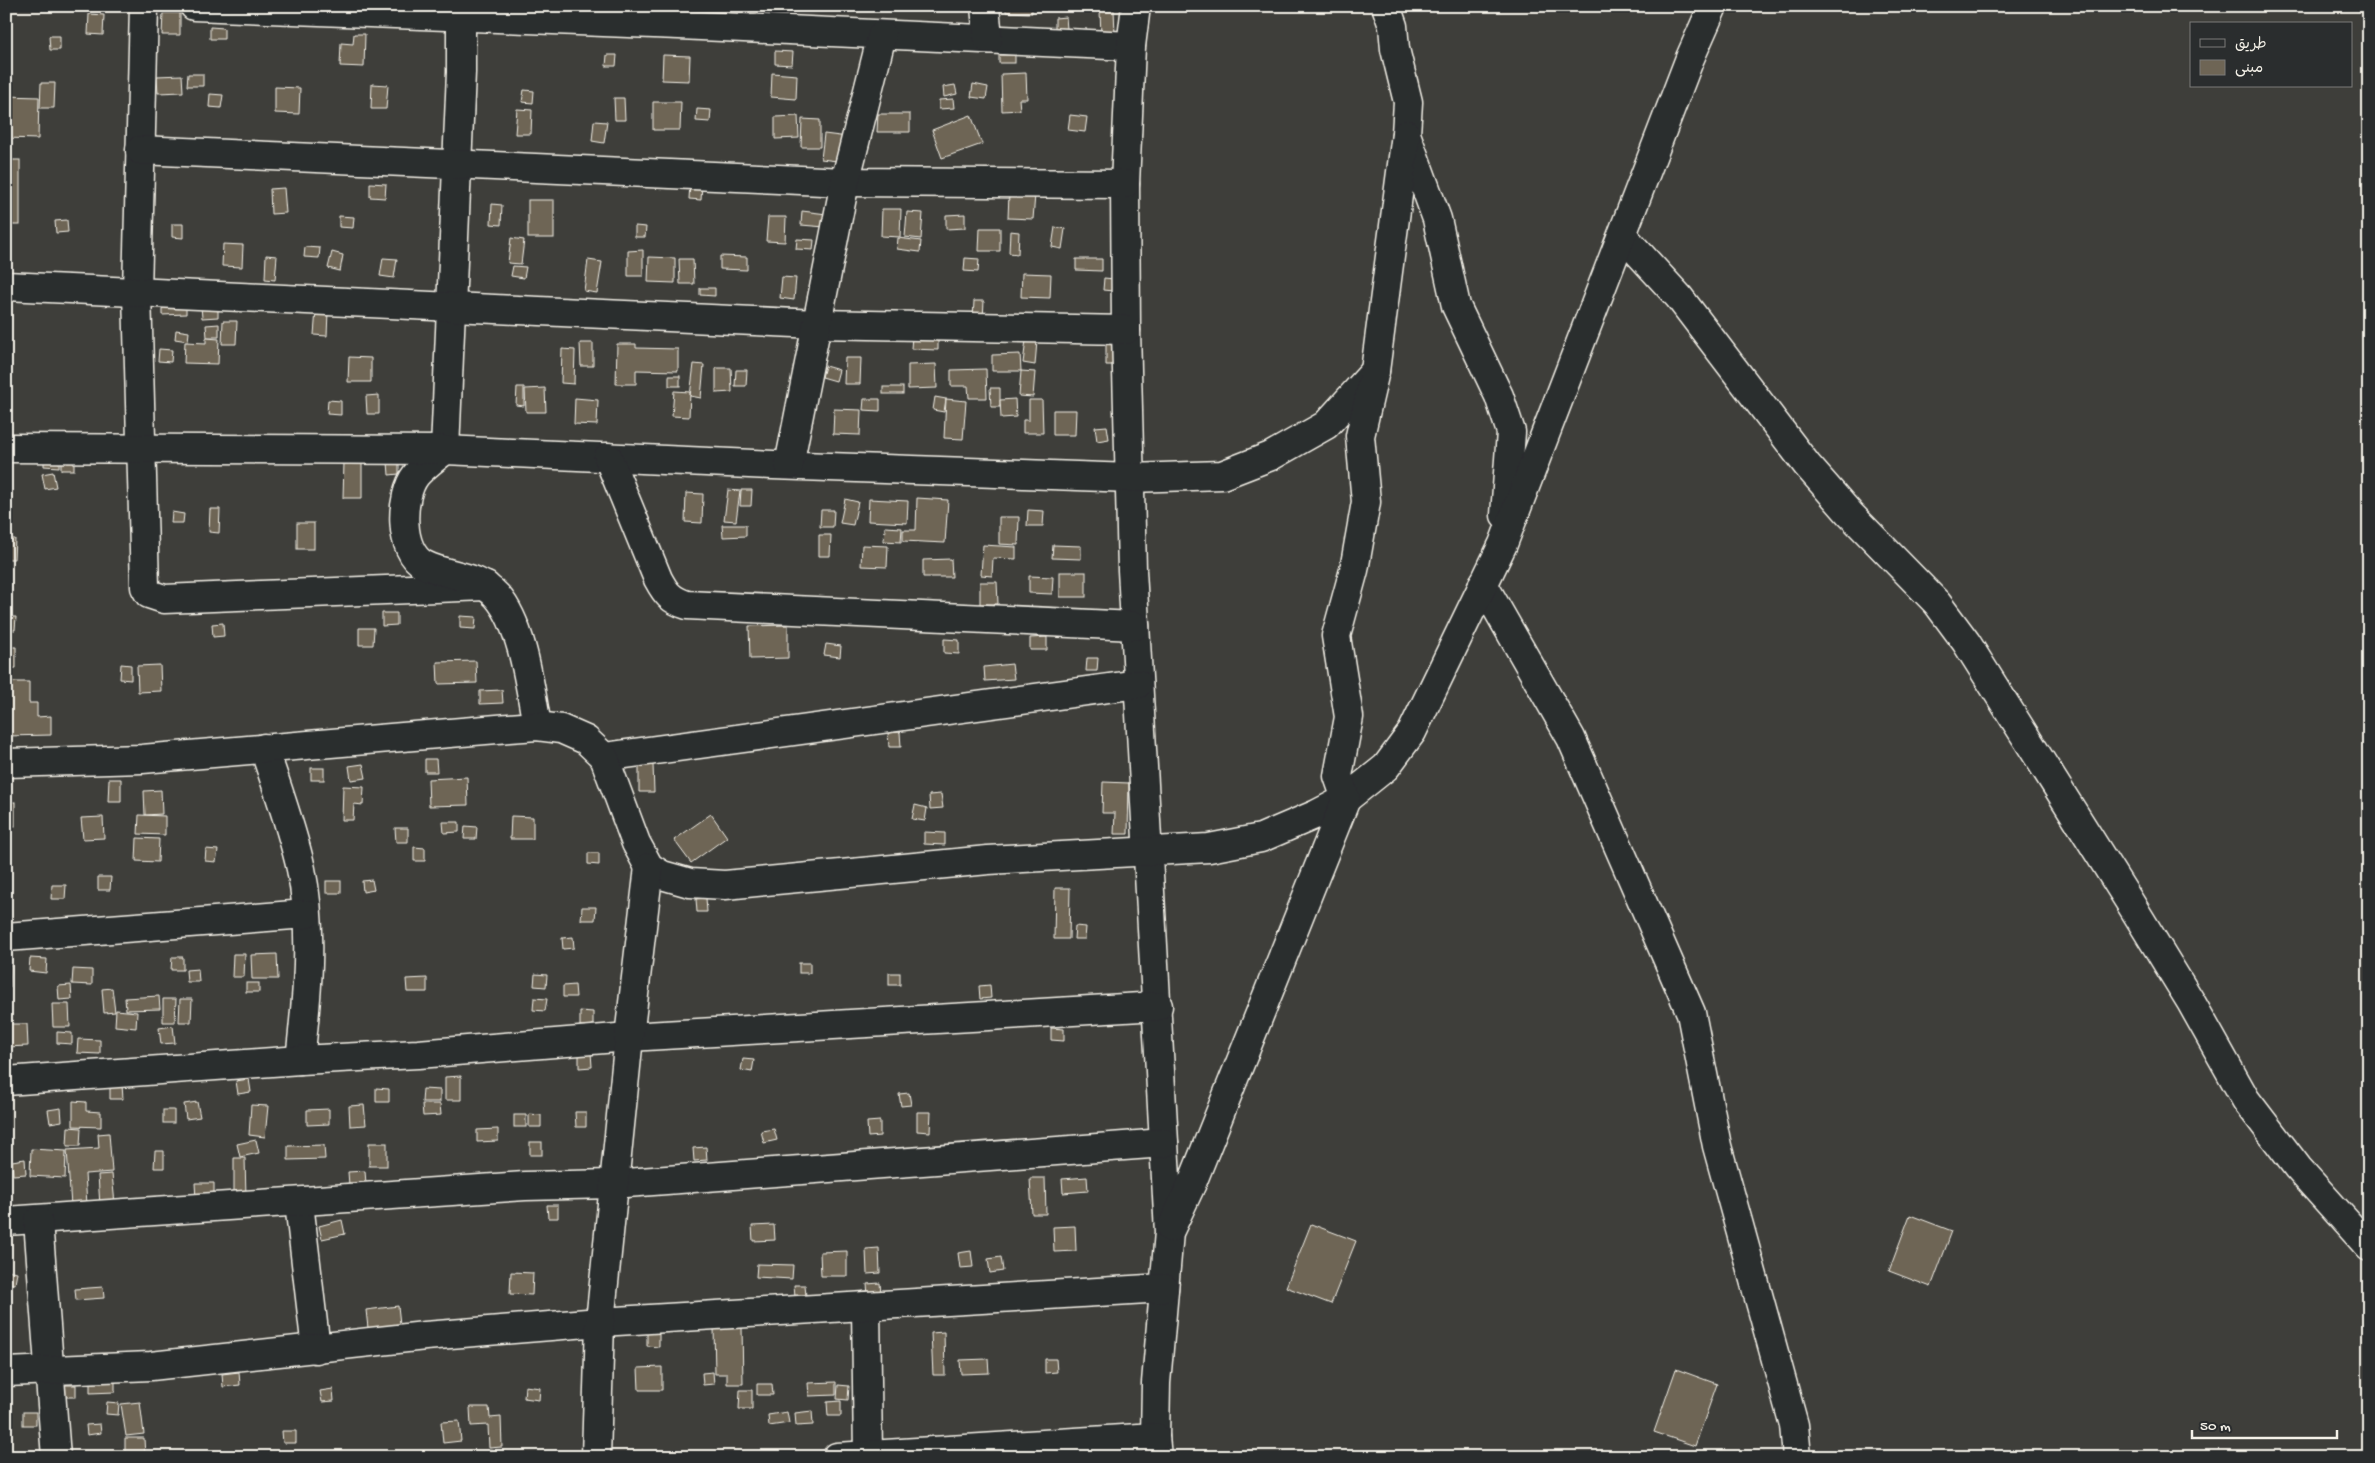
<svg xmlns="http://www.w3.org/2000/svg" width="2375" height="1463" font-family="'Gochi Hand','Playpen Sans Arabic',sans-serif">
	<rect width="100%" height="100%" fill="#3e3e3a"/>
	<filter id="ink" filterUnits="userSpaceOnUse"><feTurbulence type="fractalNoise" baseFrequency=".02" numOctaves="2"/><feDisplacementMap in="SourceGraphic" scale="10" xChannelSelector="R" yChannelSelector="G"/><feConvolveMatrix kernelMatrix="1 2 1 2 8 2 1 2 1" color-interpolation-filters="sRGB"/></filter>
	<g filter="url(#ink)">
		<g fill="#6e6555" stroke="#f4f1e8">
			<path d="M85,6h26l1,2 -27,1z"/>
			<path d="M1006,6h26v7l-26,-1z"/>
			<path d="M1114,10l1,24 -14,1 -1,-24z"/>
			<path d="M163,13h17v22h-18z"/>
			<path d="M89,14l15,1 -1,20 -15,-1z"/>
			<path d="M1066,17l1,12h-12v-11z"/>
			<path d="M210,27l14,1v11h-14z"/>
			<path d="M354,34h11l-1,33 -24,-1 1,-23 12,1z"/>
			<path d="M49,36h11v14h-10z"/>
			<path d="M775,51l18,1 -1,13 -17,-1z"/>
			<path d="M607,55h10l-1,11h-10z"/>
			<path d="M663,55l27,1 -1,25 -27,-1z"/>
			<rect x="999" y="55" width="16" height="8"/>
			<path d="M772,73l25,2 -1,24 -25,-2z"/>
			<path d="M1026,73l1,26h-8l1,11 -18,1 -1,-37z"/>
			<path d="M188,74h15v12h-16z"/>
			<path d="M182,75l1,17 -25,1 -1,-17z"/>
			<path d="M41,83h14l-1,25h-14z"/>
			<path d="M372,84l16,1 -2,24h-15z"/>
			<path d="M973,84l15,3 -2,12 -15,-2z"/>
			<path d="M955,85l2,9 -13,3 -1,-10z"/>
			<path d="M275,87l25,1 -1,26 -24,-1z"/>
			<path d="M524,90l10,1 -1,12 -11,-1z"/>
			<path d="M210,94l13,1 -2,13 -12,-1z"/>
			<path d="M6,96l33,1 -1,42 -32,-1z"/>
			<path d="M614,98h10l1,22h-10z"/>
			<path d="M953,99l1,9 -15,1v-9z"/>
			<path d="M653,102h28l-1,28h-27z"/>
			<path d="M517,109l15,1 -1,24h-16z"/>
			<path d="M697,109l14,1 -1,12 -14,-1z"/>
			<path d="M878,114h32v18h-33z"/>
			<path d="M971,115l11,29 -40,14 -10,-28z"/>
			<path d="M1070,115l17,2 -2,15 -17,-2z"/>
			<path d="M798,116l1,22 -24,1v-22z"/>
			<path d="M802,119l18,1v27h-19z"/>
			<path d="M594,121l13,1 -3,21 -12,-2z"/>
			<path d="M824,134l24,3 -3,25 -24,-3z"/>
			<rect x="6" y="160" width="14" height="65"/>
			<path d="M370,183l16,1 -1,14 -15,-1z"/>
			<path d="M690,184l12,1 -1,15 -12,-1z"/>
			<path d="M284,188l2,25 -15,1 -1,-25z"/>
			<path d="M1009,194l26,1 -2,24 -25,-1z"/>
			<rect x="528" y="200" width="26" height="38"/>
			<path d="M492,204l10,1 -1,20 -10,-1z"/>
			<path d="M882,209h19l-1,28 -19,-1z"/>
			<path d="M802,211l25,3 -2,13 -24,-2z"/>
			<path d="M907,212l16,1 -2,26 -16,-2z"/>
			<path d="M965,214v14l-19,1v-14z"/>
			<path d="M339,216l15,1 -1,11 -14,-1z"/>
			<path d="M768,217h18l-1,25 -19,-1z"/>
			<path d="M67,220l1,12 -12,1 -1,-12z"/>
			<path d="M172,224h11v14l-11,-1z"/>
			<path d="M635,226l11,1 -1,10h-10z"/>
			<path d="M1055,227l10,2 -3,20 -10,-2z"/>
			<path d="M980,228h20v23h-21z"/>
			<path d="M1010,231l9,1 -1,22 -9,-1z"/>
			<path d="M511,238l13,2 -3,24 -13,-1z"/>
			<path d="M898,238l23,3 -1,11 -23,-3z"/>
			<path d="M797,239l17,1 -1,10 -17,-1z"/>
			<path d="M223,244l20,1 -1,22 -20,-1z"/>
			<path d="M305,247l15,1 -1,10 -15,-1z"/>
			<path d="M643,250v26h-15v-25z"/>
			<path d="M332,252l11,3 -3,16 -12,-3z"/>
			<path d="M266,255l11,1 -2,24 -10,-1z"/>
			<path d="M720,256l27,1v13l-27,-1z"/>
			<path d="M649,257l26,1v25l-27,-1z"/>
			<path d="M383,258l14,1 -3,19 -14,-2z"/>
			<path d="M965,258l14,1 -1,13 -14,-1z"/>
			<path d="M679,259h14l1,25h-14z"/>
			<path d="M1076,259h26v12l-26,-1z"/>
			<path d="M588,260l14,2 -5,31 -13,-2z"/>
			<path d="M513,266l13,1 -2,11 -13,-2z"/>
			<path d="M1022,273l29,1 -1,24 -29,-1z"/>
			<path d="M782,277l14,1 -2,22 -14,-2z"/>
			<path d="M1104,278l10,1 -1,12 -10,-1z"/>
			<path d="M700,288h15v8l-15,-1z"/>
			<path d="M186,301v13l-24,1v-13z"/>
			<path d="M974,301h10l-1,18h-10z"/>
			<path d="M218,305v12l-16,1 -1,-12z"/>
			<path d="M316,310l12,1 -1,25 -13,-1z"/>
			<path d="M223,321h14l-1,23h-14z"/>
			<path d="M219,324v13h-12l-1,-12z"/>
			<path d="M176,330l13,2 -1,9 -13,-2z"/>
			<path d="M912,336l26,1v13l-27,-1z"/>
			<path d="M206,338l13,1 -1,25 -34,-1 1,-21 21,1z"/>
			<path d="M1026,340l11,1 -2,24 -12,-2z"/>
			<path d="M580,343h13v23h-12z"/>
			<path d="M1106,343h10l-1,22h-9z"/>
			<path d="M617,344h19v4l42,1v22l-42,-1v14h-20z"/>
			<path d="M159,349l13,1 -1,12 -13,-1z"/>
			<path d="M562,349l13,1 -1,34 -13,-1z"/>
			<path d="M1020,354l1,17h-29v-16z"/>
			<path d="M349,357l22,1v24h-23z"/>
			<path d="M845,358h16l-1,26h-16z"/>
			<path d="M694,364l10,1 -3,33 -11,-2z"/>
			<path d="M936,364l1,24 -29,1v-24z"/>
			<path d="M825,366l14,4 -3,11 -14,-4z"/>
			<path d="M716,368h15l1,24 -16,1z"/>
			<path d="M986,369l1,29h-18l-1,-12h-17v-16z"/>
			<path d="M736,370h11l-1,16h-11z"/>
			<path d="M1021,371l14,1 -2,25 -14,-1z"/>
			<rect x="669" y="376" width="11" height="10"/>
			<path d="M517,387h7v19l-8,-1z"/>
			<rect x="883" y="387" width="20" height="7"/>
			<path d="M545,388l1,24h-20l-1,-23z"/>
			<path d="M990,388h10v19h-9z"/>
			<path d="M674,391l16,1 -1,25 -17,-1z"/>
			<path d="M379,395v19h-12l-1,-18z"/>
			<path d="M935,397l11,2 -2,13 -11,-2z"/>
			<path d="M575,398l23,2 -1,25 -23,-1z"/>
			<path d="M864,399h16v12l-17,-1z"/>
			<path d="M946,399l20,2 -3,38 -19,-1z"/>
			<path d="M1015,399l1,18 -15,1 -1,-18z"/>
			<path d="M328,400l13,1v14l-14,-1z"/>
			<path d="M1029,400h13l1,33h-20v-13h6z"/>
			<path d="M834,409l27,1 -1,25 -27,-1z"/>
			<path d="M1053,410h23l-1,25h-22z"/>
			<path d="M1107,426l2,13 -12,2 -2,-14z"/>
			<path d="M44,453l15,1v13l-15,-1z"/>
			<rect x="61" y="457" width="13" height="13"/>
			<path d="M344,462h18v36h-19z"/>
			<path d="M388,462h11v12l-10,1z"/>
			<path d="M53,472l3,15 -11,2 -3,-15z"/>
			<path d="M728,490l12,1 -4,30 -12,-1z"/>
			<path d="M741,490h11l-1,16h-11z"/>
			<path d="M686,493l17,1 -1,29 -17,-1z"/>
			<path d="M917,498l31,2 -3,43 -42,-2v-11h13z"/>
			<path d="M845,499l13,3 -5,23 -13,-2z"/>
			<path d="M869,499l39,2 -1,22 -39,-2z"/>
			<path d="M210,509h10l-1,24 -10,-1z"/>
			<path d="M821,510h13l-1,17h-13z"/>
			<path d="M1028,510l16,1 -1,15h-16z"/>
			<path d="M172,512l12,2 -1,9h-12z"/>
			<path d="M999,517h20l-1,28 -19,-1z"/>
			<rect x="297" y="523" width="17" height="26"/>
			<path d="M722,525h24v11l-23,1z"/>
			<path d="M885,527l17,1 -1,14 -17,-1z"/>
			<path d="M819,535h12l-1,21h-11z"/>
			<path d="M6,539h9l-1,20h-8z"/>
			<path d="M862,545l26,1 -1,21 -26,-1z"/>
			<path d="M983,545l33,2v12l-23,-1 -1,18 -11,-1z"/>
			<path d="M1053,545l28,1v13l-29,-1z"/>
			<path d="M951,559l1,18h-29v-17z"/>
			<rect x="1060" y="572" width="26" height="25"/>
			<path d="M1029,576l24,1 -1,17 -23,-1z"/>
			<path d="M980,582h17l1,22h-18z"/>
			<path d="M382,613h15v12l-15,1z"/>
			<path d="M460,616l16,1 -1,12 -15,-1z"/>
			<path d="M6,617h10l-1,13h-9z"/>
			<path d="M223,623l1,13 -11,1 -1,-13z"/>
			<path d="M788,625v33l-38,1 -1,-33z"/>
			<path d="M359,628h15l-1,17h-14z"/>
			<path d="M1047,637v13h-17v-12z"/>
			<path d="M944,639l15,1v14l-15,-1z"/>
			<path d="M826,644l15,2 -1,11 -16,-2z"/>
			<path d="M6,647h10v21l-10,1z"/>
			<path d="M1087,658h11l-1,13h-11z"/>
			<path d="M476,661l1,22 -39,1 -1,-22z"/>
			<path d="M121,664l10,1v15l-11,-1z"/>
			<path d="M1012,664l2,15 -29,2 -1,-14z"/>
			<path d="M160,665l1,26 -23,1 -1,-26z"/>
			<path d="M6,682h23v21h8v14l14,-1v19l-45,1z"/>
			<path d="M502,690l1,13 -23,1v-13z"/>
			<path d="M900,732l1,15h-12l-1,-14z"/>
			<path d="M425,759h11l1,13h-12z"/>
			<path d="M363,764l3,14 -15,2 -2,-14z"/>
			<path d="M639,765h14l1,27h-15z"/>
			<rect x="311" y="768" width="13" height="12"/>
			<path d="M467,777l1,28 -39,1 -1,-27z"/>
			<path d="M109,779h12v23h-13z"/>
			<path d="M1103,782l26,1 -1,51h-14l1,-21h-13z"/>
			<path d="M343,786l21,1 -1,18 -9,-1 -1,16h-11z"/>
			<path d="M161,790l1,24 -17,1 -1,-24z"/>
			<path d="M941,794l2,14 -13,1 -1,-14z"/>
			<rect x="6" y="802" width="9" height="24"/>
			<path d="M915,805l12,3 -2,13 -13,-2z"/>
			<path d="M711,814l16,23 -36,26 -17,-23z"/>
			<path d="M139,815l26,1v19l-27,-1z"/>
			<path d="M511,816l22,1v22h-23z"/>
			<path d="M103,817l1,21 -21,1 -2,-21z"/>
			<path d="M443,822h16v10l-15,1z"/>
			<path d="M465,826l12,1 -1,12h-12z"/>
			<path d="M395,828h13v14h-12z"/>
			<path d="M924,832l21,1v12l-21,-1z"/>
			<path d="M137,838l22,1 -1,23 -22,-1z"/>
			<path d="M414,847l11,1v13h-11z"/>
			<path d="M206,849l12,1 -2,12 -11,-1z"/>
			<path d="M588,853h11v12l-11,-1z"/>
			<path d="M98,877h13l-1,13h-12z"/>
			<path d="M372,880l2,10 -11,2 -1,-11z"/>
			<rect x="326" y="881" width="15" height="12"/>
			<path d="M52,885h14l-1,14h-14z"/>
			<path d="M1055,888h15l-1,51h-15z"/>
			<path d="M706,898l1,14h-10l-1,-13z"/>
			<path d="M582,907h14l-1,13h-14z"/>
			<path d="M1075,926l11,1 -1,12h-11z"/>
			<path d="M573,937l1,11 -11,1 -1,-11z"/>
			<path d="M233,954h12l-1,23h-12z"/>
			<path d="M277,954l1,25h-26l-1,-24z"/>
			<path d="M172,957h11v13h-12z"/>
			<path d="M30,958l17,1 -1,14 -17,-2z"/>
			<rect x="799" y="963" width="11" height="10"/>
			<path d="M6,965h5l-1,23h-4z"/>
			<path d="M73,969l19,1v15l-20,-1z"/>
			<path d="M198,969l1,13h-12l-1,-12z"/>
			<rect x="889" y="973" width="11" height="12"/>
			<path d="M535,974l12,1 -1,12 -12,-1z"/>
			<path d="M427,978v14h-20l-1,-13z"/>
			<rect x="246" y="983" width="13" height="9"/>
			<path d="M71,985l1,14 -13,1 -1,-14z"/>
			<path d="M575,985l1,12h-13v-11z"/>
			<path d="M990,985l1,13 -11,1 -1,-13z"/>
			<path d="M112,988l3,24 -11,1 -2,-24z"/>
			<path d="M159,996l1,13 -34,1 -1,-12z"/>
			<path d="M534,998l13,1 -2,12 -12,-1z"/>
			<path d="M163,999h13l-1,23h-12z"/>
			<path d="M180,999h12l-1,23h-12z"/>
			<path d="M52,1004h17l1,23h-17z"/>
			<path d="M116,1010l21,2 -1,16 -21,-2z"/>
			<path d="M580,1011l13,1v14h-13z"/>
			<path d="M6,1024h21l1,22 -22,1z"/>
			<path d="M173,1026l2,17 -14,1 -2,-16z"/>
			<path d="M1051,1028l13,1v12l-13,-1z"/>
			<path d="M57,1032l15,1v11l-15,-1z"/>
			<path d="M78,1039l22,1v14l-23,-1z"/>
			<path d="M591,1052l1,15 -13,1v-15z"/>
			<path d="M743,1059l11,1 -2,12 -11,-2z"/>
			<path d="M461,1076v24h-16v-23z"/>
			<path d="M249,1079l2,13 -13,2 -2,-13z"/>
			<path d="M110,1085h12l1,14h-13z"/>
			<path d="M376,1088l13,1v13h-13z"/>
			<path d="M423,1089l17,1v12h-18z"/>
			<path d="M909,1093l2,12 -10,1 -2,-12z"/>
			<path d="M73,1101l13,1v9l15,1v15l-28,-1z"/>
			<path d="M197,1102l3,15 -14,2 -2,-15z"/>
			<path d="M422,1104h18l1,11 -18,1z"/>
			<path d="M251,1105l17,1 -3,31 -16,-2z"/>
			<path d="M364,1105l2,20 -16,1 -1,-20z"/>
			<path d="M61,1108l1,13 -12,2 -2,-13z"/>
			<path d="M329,1109v15l-22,1v-15z"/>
			<rect x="163" y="1110" width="11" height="13"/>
			<path d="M575,1112h11v15h-10z"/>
			<path d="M917,1112h14l-1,20 -13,-1z"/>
			<path d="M529,1114l12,1v12h-12z"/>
			<rect x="514" y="1115" width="12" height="12"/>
			<path d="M880,1121v15l-12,1 -1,-15z"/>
			<path d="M68,1127l13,1 -1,18h-13z"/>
			<path d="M498,1129v12l-21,1v-12z"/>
			<path d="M774,1129l3,11 -13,3 -3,-12z"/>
			<path d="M109,1133l3,39 -27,2 2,31 -16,1 -4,-56 32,-2 -1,-14z"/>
			<path d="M256,1140l3,13 -19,4 -3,-13z"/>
			<rect x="530" y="1142" width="12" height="13"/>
			<rect x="369" y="1143" width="18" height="23"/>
			<path d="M324,1145l1,14 -37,1v-14z"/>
			<path d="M706,1147l1,13 -13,1 -1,-13z"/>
			<path d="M31,1149l35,2 -1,27 -35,-2z"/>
			<path d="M155,1151h9v17h-10z"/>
			<path d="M234,1158h11l1,39h-12z"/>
			<path d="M25,1159l1,15 -13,1 -1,-14z"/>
			<path d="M365,1171l1,13 -17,1 -1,-13z"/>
			<path d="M112,1174l3,30 -15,2 -2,-31z"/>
			<path d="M1087,1177l1,14 -25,2 -1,-14z"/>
			<path d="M1030,1178h15l1,36h-14z"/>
			<path d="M195,1183h19v15l-18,1z"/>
			<path d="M547,1205h11v13h-10z"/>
			<path d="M1910,1215l42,16 -21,56 -42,-16z"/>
			<path d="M342,1220l3,14 -23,5 -3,-13z"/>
			<path d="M1311,1224l45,17 -25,63 -45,-17z"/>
			<path d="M774,1225l1,15 -22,1 -1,-15z"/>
			<path d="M1075,1226l1,25 -22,1 -1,-25z"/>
			<path d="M879,1248l1,25 -13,1 -1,-25z"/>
			<path d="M847,1251v25h-26l-1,-24z"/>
			<path d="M971,1251l2,16 -13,1 -2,-15z"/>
			<path d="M1001,1257l2,14 -13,2 -2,-14z"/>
			<path d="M757,1264l36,1 -1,14 -36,-2z"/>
			<path d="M6,1270l11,2 -2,12 -9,-1z"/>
			<path d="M511,1272l22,1 -1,22 -22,-1z"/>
			<path d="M880,1283l1,11 -13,1 -1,-11z"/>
			<path d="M794,1285h11l1,11 -11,1z"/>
			<path d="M103,1287l1,11 -28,2 -1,-11z"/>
			<path d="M398,1306l2,18 -32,4 -2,-18z"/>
			<path d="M742,1327l1,57h-16v-10h-12l-1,-46z"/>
			<path d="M944,1332l1,43h-12l-2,-42z"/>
			<path d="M647,1333h12v14l-12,-1z"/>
			<path d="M988,1359l1,14 -28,1 -1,-14z"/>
			<path d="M1045,1359h11l1,13 -12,1z"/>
			<path d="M662,1367v23h-23l-1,-22z"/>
			<path d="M1676,1369l41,15 -22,62 -41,-14z"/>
			<path d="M239,1372l1,13 -17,2 -1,-13z"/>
			<path d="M713,1372l1,12 -11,1 -1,-12z"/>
			<path d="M115,1381v11l-25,1v-10z"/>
			<path d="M836,1382v13l-27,1 -1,-13z"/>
			<path d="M757,1384h15l1,11h-16z"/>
			<rect x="64" y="1385" width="12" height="12"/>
			<path d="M838,1385l11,1 -1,14 -11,-1z"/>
			<path d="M525,1386l15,2 -1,12 -15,-2z"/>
			<path d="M333,1389l1,12 -12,1 -2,-11z"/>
			<path d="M740,1390h12v19h-13z"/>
			<path d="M841,1401v15h-13l-1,-14z"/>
			<path d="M107,1402l12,1 -1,12 -12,-1z"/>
			<path d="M140,1402l4,32 -18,2 -5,-32z"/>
			<path d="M470,1407h19l1,11 11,-1 1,30 -13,1 -1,-23 -17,1z"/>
			<path d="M812,1411l1,14 -17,1 -1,-13z"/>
			<rect x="23" y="1412" width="13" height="13"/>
			<path d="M787,1412l2,11 -20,3 -1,-11z"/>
			<path d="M459,1421l2,20 -18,2 -2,-21z"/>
			<path d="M100,1424l1,9 -14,2 -1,-10z"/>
			<path d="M282,1431h14v12h-13z"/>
			<path d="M125,1438h19l1,19h-20z"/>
			<path d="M38,1452v5h-32v-4z"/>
		</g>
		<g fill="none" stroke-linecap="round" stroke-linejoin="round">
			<defs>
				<g id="minor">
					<path d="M144,6l-7,286 8,295 4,7 15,5 322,-13"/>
					<path d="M194,6l485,19 452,21"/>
					<path d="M461,6v66l-16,378c-10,8 -21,16 -29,25 -16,20 -18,77 9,90 24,12 52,9 72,31 26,30 33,91 40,130"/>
					<path d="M985,6l3,33"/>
					<path d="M1136,6l-5,40 -6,138 1,146 6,240 37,662 -13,151 -1,54 2,20"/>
					<path d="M1386,6l7,20 2,23 13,53 -2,32 31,85 19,87 43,90 12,36 -6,83"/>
					<path d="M140,150l705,32 280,2"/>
					<path d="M1623,236l56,61 128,168 43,49 87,89 29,39 163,259 62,101 55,98 52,68 71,79"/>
					<path d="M6,286l811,38 309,6"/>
					<path d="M6,448l439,2 328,15 358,13 91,-3 49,-19 55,-31 49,-54"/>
					<path d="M608,457l50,122c8,15 13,21 29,26l448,21"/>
					<path d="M789,465l56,-283 37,-147"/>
					<path d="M1483,584l88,154 120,275 26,133 77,279 3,32"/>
					<path d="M264,748c13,40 28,80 37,121 13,62 6,128 -1,191"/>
					<path d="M604,757l534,-73"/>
					<path d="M6,763l136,-4 367,-31 28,-2 24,3 25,11 18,17 32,86 13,24 13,8 28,8 35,2 263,-25 221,-12 52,-10 56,-24 29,-15 40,-32 26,-35 91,-188 187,-486 23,-52"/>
					<path d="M6,937l300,-23"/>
					<path d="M6,1081l294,-21 118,-6 211,-17 529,-31"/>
					<path d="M299,1203l17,146"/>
					<path d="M6,1221l519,-35 88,-2 551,-41"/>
					<path d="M38,1221l18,236"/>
					<path d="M1171,1228l21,-45 154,-384 -8,-23 11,-59 -13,-81 18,-66 12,-68 -6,-66 15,-65 31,-237"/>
					<path d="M866,1306l2,151"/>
					<path d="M6,1372l145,-6 274,-30 175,-14 564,-34"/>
					<path d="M596,1457l4,-135 29,-285 20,-170"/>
					<path d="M837,1457l318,-20"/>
				</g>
			</defs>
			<use href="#minor" stroke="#f4f1e8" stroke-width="31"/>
			<use href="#minor" stroke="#2a2d2e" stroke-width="28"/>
		</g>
	</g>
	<rect width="2375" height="1463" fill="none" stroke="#2a2d2e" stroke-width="25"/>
	<rect x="12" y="12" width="2350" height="1438" fill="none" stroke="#f4f1e8" stroke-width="2" filter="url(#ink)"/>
	<rect x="2190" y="22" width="162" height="65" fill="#2a2d2e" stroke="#7b7b78"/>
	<rect x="2200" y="39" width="25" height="8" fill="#2a2d2e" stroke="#7b7b78"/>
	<text x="2235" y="48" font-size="15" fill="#f4f1e8">طريق</text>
	<rect x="2200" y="60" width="25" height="15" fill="#6e6555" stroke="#7b7b78"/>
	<text x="2235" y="72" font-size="15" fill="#f4f1e8">مبنى</text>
	<path d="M2192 1430v8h145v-8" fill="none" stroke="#f4f1e8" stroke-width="2.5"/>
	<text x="2200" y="1430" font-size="15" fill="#f4f1e8" stroke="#2a2d2e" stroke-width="4" paint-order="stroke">50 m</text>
</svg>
